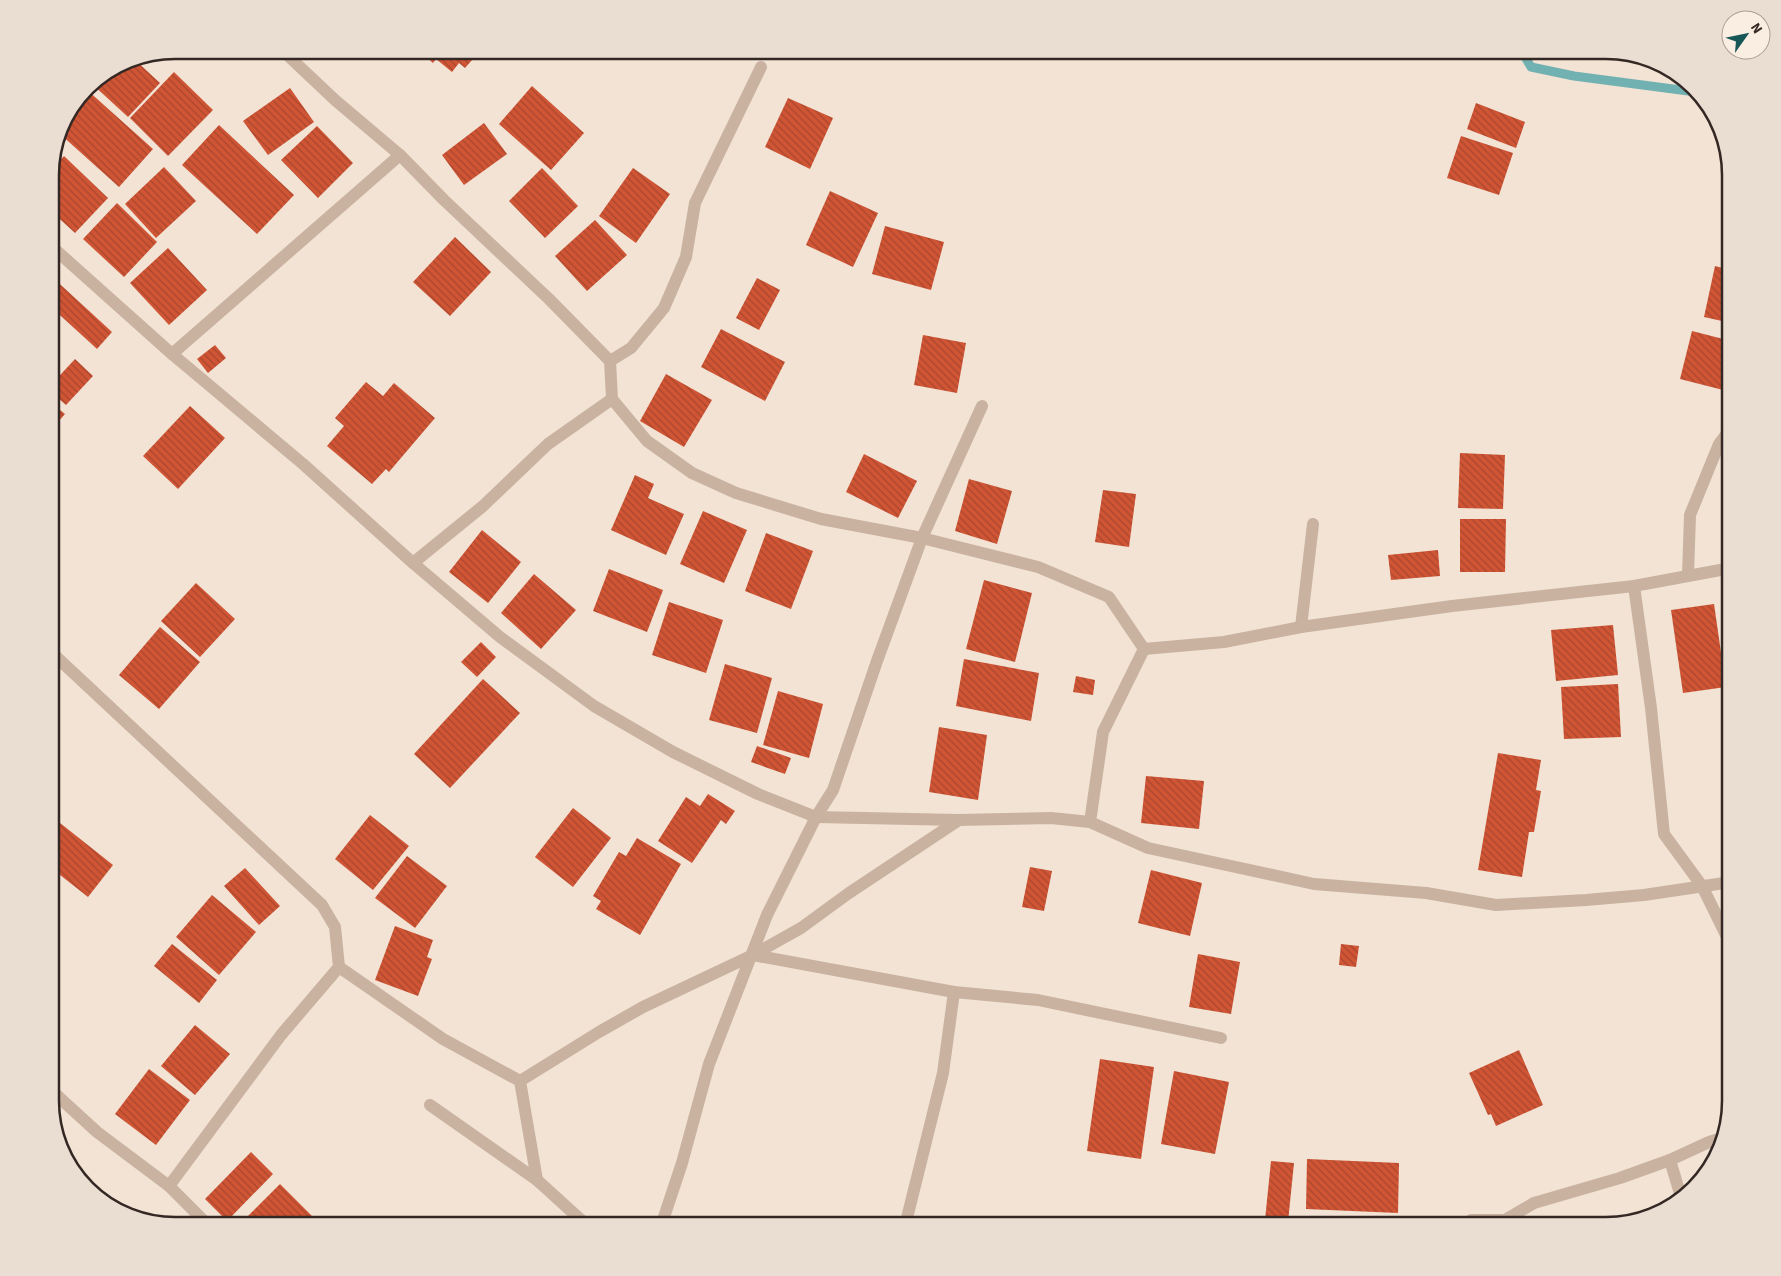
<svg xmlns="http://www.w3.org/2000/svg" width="1781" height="1276" font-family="'Source Sans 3',sans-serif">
	<defs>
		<pattern id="building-back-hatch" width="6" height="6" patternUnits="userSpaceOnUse" patternTransform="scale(1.25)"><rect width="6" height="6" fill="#cf5535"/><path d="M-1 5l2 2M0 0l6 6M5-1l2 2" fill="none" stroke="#a9462d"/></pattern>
	</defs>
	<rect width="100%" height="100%" fill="#f2e3d4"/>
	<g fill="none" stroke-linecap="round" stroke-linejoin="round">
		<path stroke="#72b1b1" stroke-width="9" d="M1521,50l10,17 43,9 122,16"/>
	</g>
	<g fill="url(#building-back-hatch)">
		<path d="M418,50h63l-16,18 -6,-5 -7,9 -16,-13 -3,4z"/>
		<path d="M777,50h22l-3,8z"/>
		<path d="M133,58l27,25 -32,34 -37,-34 36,-24z"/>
		<path d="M174,72l39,38 -45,46 -38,-38z"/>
		<path d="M532,86l52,47 -33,37 -52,-46z"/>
		<path d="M290,88l24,34 -46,33 -25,-34z"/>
		<path d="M86,89l67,60 -34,38 -60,-54 4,-14z"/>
		<path d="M788,98l45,20 -23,51 -45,-22z"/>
		<path d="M1476,103l49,19 -9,26 -49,-19z"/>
		<path d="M484,123l23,31 -43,31 -22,-30z"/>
		<path d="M219,125l75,70 -37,39 -75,-69z"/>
		<path d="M317,126l36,37 -35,35 -37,-38z"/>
		<path d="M1461,136l52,17 -14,42 -52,-17z"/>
		<path d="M64,156l44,42 -33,35 -25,-23v-39z"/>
		<path d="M164,167l32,34 -40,37 -31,-34z"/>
		<path d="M542,168l36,38 -33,32 -36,-37z"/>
		<path d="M633,168l37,26 -34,49 -37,-27z"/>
		<path d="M830,191l48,22 -25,54 -47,-22z"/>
		<path d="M117,203l40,39 -33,35 -41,-38z"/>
		<path d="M595,220l32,35 -40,36 -32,-35z"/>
		<path d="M885,226l59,16 -13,48 -59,-16z"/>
		<path d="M455,237l36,35 -41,44 -37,-34z"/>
		<path d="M168,248l39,42 -38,35 -39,-42z"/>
		<path d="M1715,266l16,4v53l-27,-6z"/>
		<path d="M50,275l62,57 -15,17 -47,-43z"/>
		<path d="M757,278l23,12 -21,40 -23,-12z"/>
		<path d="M721,329l64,33 -20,39 -64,-34z"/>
		<path d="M1692,331l39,10v36l-4,14 -47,-12z"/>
		<path d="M923,335l43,8 -9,50 -43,-8z"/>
		<path d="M215,345l11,13 -18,15 -11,-14z"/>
		<path d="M75,359l18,17 -27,29 -16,-14v-5z"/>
		<path d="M666,374l46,26 -28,47 -44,-26z"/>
		<path d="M366,382l17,14 11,-13 41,35 -46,54 -3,-3 -14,15 -45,-38 17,-20 -9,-8z"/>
		<path d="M50,402l15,12 -15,17z"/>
		<path d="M190,406l35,32 -47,51 -35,-33z"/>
		<path d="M1460,453l45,2 -2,54 -45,-1z"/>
		<path d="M864,454l53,27 -19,37 -52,-26z"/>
		<path d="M635,475l19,9 -6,14 36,16 -18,41 -55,-25z"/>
		<path d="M969,479l43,12 -15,53 -42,-13z"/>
		<path d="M1103,490l33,4 -7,53 -34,-5z"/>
		<path d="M703,511l44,19 -23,53 -44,-19z"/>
		<path d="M1460,519h46l-1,53h-45z"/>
		<path d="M482,530l39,32 -33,41 -39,-31z"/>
		<path d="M766,533l47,18 -22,58 -46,-18z"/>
		<path d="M1438,550l2,26 -49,4 -3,-25z"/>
		<path d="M609,569l54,21 -16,42 -54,-21z"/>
		<path d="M534,574l42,36 -35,39 -40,-36z"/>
		<path d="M984,580l48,13 -17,69 -49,-13z"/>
		<path d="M196,583l39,36 -35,38 -39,-36z"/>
		<path d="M669,602l54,18 -17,53 -54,-18z"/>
		<path d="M1714,604l12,83 -43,6 -12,-83z"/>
		<path d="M1613,625l5,50 -62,6 -5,-51z"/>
		<path d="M160,627l40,35 -41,47 -40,-34z"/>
		<path d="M481,642l15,15 -19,20 -16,-15z"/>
		<path d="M964,659l75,14 -8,48 -75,-15z"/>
		<path d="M725,664l47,14 -15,55 -48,-13z"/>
		<path d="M1076,676l19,4 -2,15 -20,-3z"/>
		<path d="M483,679l37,34 -70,75 -36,-34z"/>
		<path d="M1618,684l3,53 -57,2 -3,-52z"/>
		<path d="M778,691l45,13 -14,54 -46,-13z"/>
		<path d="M939,727l48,8 -9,65 -49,-8z"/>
		<path d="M757,746l34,12 -6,16 -34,-12z"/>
		<path d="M1498,753l43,7 -5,30 5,1 -7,41h-5l-7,45 -44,-7z"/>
		<path d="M1146,776l58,5 -5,48 -58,-6z"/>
		<path d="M708,794l27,17 -9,13 -5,-4 -29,43 -34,-22 28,-44 14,9z"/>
		<path d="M573,808l38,30 -38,49 -38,-30z"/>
		<path d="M50,815l63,50 -25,32 -38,-30z"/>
		<path d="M370,815l39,31 -36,44 -38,-31z"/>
		<path d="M637,838l44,26 -41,71 -44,-26 5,-8 -8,-5 26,-44 7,4z"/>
		<path d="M407,856l40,30 -32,42 -40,-30z"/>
		<path d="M1030,867l22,4 -8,40 -22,-4z"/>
		<path d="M245,868l35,38 -21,19 -35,-39z"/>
		<path d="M1151,870l51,13 -12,53 -52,-13z"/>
		<path d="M212,895l44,37 -37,43 -43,-38z"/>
		<path d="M395,926l38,14 -6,17 5,2 -14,37 -43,-16z"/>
		<path d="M172,944l45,36 -18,23 -45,-37z"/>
		<path d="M1341,944l18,2 -3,21 -17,-2z"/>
		<path d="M1198,954l42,8 -9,52 -42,-7z"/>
		<path d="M195,1025l35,29 -35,41 -34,-29z"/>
		<path d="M1519,1050l24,55 -47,21 -5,-12 -3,1 -19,-42z"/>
		<path d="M1100,1059l54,8 -13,92 -54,-8z"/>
		<path d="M149,1069l41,31 -34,45 -41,-31z"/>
		<path d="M1174,1071l55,11 -14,72 -54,-10z"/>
		<path d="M251,1152l22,22 -46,47 -22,-22z"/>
		<path d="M1307,1159l92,4 -1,50 -92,-4z"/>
		<path d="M1271,1161l23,2 -6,59 -23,-2z"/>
		<path d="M280,1184l32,32 -11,10h-59l-2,-2z"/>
	</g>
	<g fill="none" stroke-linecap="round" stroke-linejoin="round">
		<g stroke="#cab2a0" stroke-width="12">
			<path d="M282,50l53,50 65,55 44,45 105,99 61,62 2,38 35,42 45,32 44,20 85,26 101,19 116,29 71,30 35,52"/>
			<path d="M50,245l122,109 131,110 110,99 87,74 94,69 79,46 85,42 58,23 143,3 92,-2 39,4"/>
			<path d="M172,354l228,-199"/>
			<path d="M610,361l21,-13 33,-40 22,-51 9,-54 66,-136"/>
			<path d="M413,563l70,-57 65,-62 64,-45"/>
			<path d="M1688,575l2,-60 29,-71 12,-16"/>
			<path d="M1634,586l17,122 13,126 38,52 29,59"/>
			<path d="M1301,627l12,-103"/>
			<path d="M1144,649l-41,83 -13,90 58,26 166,36 112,9 70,12 90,-5 58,-5 87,-13"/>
			<path d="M1144,649l80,-7 77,-15 151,-21 182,-20 97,-18"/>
			<path d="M50,651l272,254 13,22 4,40 -58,68 -112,151"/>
			<path d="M753,955l201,37 84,8 183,38"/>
			<path d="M339,967l104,72 77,42"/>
			<path d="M520,1081l79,-49 44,-25 110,-52 48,-27 48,-35 110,-73"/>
			<path d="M520,1081l17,99"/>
			<path d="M50,1089l47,43 72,54 40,40"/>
			<path d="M430,1105l107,75 44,40 11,6"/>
			<path d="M1670,1160l11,37"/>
			<path d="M1471,1220h34l29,-17 86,-25 50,-18 39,-18 16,-5"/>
			<path d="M661,1226l21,-63 27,-99 58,-149 49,-98 17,-27 44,-129 45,-123 60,-132"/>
			<path d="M905,1226l38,-153 11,-81"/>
		</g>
	</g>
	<path d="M0 0H1781V1276H0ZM175 59H1606A116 116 0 0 1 1722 175V1101A116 116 0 0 1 1606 1217H175A116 116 0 0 1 59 1101V175A116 116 0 0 1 175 59Z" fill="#eaddd2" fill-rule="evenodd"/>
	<path fill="none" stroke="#342824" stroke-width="2.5" d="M175 59H1606A116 116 0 0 1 1722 175V1101A116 116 0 0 1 1606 1217H175A116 116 0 0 1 59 1101V175A116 116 0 0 1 175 59Z"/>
	<g transform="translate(1746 35) rotate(57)"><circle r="24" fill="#faede1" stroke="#ab9e95"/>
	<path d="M0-4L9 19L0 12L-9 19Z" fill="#175657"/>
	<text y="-8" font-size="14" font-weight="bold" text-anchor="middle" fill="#342824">N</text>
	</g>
</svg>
